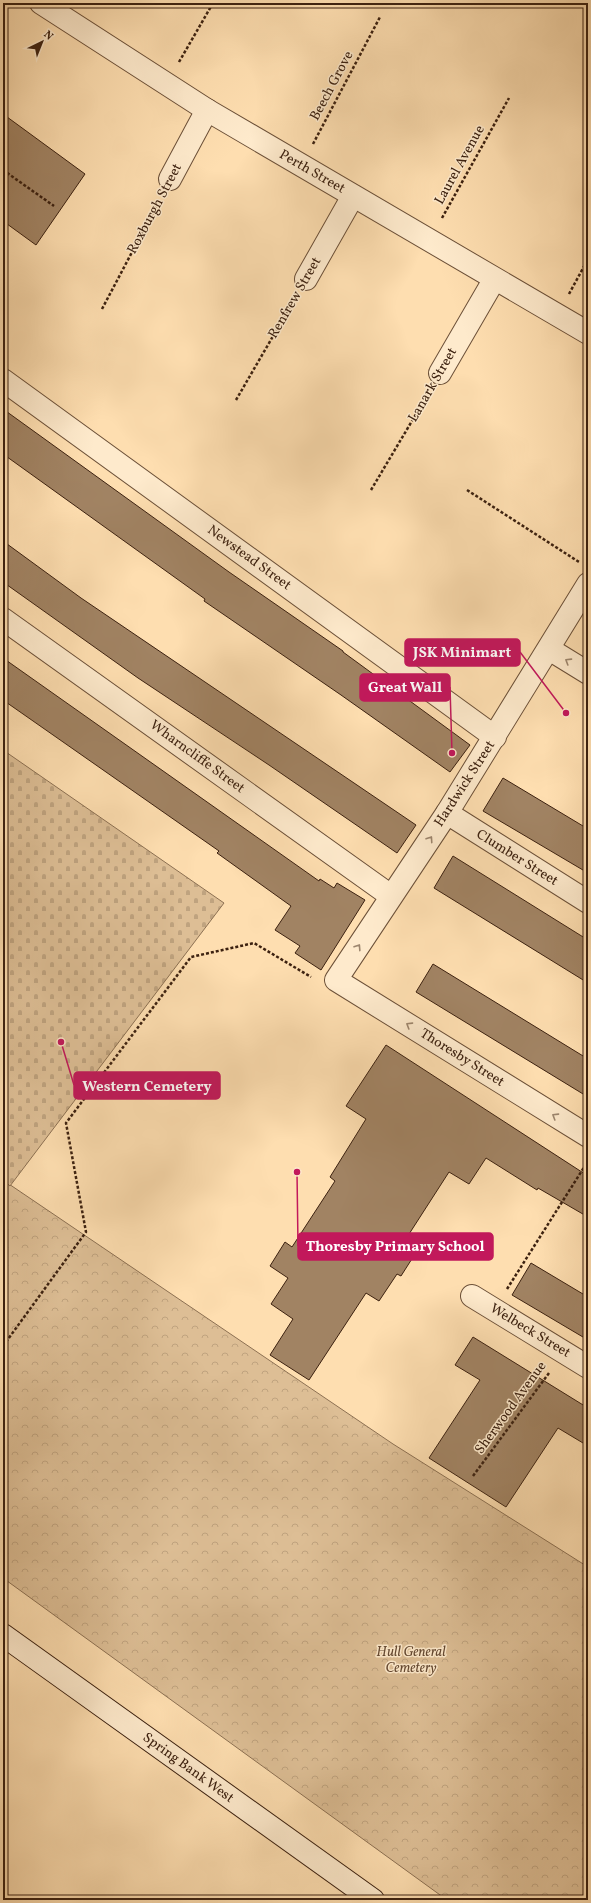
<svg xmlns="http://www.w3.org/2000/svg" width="591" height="1903" font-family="Vollkorn,serif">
	<defs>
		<pattern id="forest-crowns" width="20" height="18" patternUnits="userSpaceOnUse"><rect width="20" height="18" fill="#ddbe95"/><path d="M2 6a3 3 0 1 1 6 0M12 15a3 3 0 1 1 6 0" fill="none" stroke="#bfa37f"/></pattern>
		<pattern id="cemetery-stones" width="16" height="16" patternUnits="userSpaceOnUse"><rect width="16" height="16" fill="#ddbe95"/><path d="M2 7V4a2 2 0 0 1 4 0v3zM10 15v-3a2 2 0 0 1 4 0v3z" fill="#bfa37f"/></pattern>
	</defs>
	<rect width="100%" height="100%" fill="#fedeb0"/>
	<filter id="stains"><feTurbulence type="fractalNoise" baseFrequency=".005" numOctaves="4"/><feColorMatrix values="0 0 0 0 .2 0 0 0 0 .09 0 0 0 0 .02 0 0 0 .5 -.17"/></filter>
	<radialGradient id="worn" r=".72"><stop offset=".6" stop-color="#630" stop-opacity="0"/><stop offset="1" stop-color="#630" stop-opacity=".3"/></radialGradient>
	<path fill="url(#forest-crowns)" stroke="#8c7052" d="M3,1180l390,264 195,123v333h-141l-444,-322z"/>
	<path fill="url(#cemetery-stones)" stroke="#8c7052" d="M3,750l221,153 -214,283 -7,-6z"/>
	<g fill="#a18363" stroke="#3c2110">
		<path d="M3,114l82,60 -49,71 -33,-24z"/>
		<path d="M3,409l226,163 114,79v1l127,93 -20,27 -109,-77 -137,-94 1,-2 -202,-145z"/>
		<path d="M3,541l78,57 335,227 -19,28 -128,-88 -131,-87 -135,-96z"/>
		<path d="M3,658l316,223 1,-2 14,9 3,-5 28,17 -44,70 -26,-17 5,-7 -25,-16 16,-24 -74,-53 2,-2 -216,-151z"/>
		<path d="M503,778l85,51v44l-105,-62z"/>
		<path d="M453,856l135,84v43l-154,-95z"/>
		<path d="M433,964l155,95v38l-172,-105z"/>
		<path d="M386,1045l202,131v41l-50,-29 -1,2 -51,-32 -17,26 -20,-12 -47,73 13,9 -14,22 -4,-2 -18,27 -13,-8 -57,87 -39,-25 23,-36 -22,-15 17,-26 -18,-12 15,-24 7,5 43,-66 -5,-4 36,-58 -20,-13z"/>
		<path d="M531,1263l57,34v43l-76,-45z"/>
		<path d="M473,1337l115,71v38l-30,-18 -52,79 -77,-49 51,-78 -25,-15z"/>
	</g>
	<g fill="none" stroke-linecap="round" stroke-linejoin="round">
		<defs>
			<g id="street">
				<path d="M41,3l166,107 381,223"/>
				<path d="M170,179l37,-69"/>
				<path d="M306,279l47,-83"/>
				<path d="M440,373l54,-93"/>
				<path d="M3,380l492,357"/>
				<path d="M588,584l-141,229 -111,167 252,156"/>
				<path d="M3,619l388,277"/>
				<path d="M549,649l39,24"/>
				<path d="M447,813l141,89"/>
				<path d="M472,1296l116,71"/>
			</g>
			<path id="secondary" d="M3,1635l370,265"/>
		</defs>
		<use href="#street" stroke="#6c5038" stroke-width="24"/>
		<use href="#secondary" stroke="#3c2110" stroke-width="24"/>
		<g stroke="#3c2110" stroke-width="2.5" stroke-dasharray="3 2" stroke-linecap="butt">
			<path d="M179,62l34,-59"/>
			<path d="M313,144l67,-127"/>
			<path d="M3,170l51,36"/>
			<path d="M442,218l67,-120"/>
			<path d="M569,294l19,-35"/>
			<path d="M102,309l57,-108"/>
			<path d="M236,400l58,-100"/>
			<path d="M371,490l57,-96"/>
			<path d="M467,490l112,72"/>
			<path d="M507,1289l81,-128"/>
			<path d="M3,1346l83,-114 -20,-109 125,-166 63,-14 57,34"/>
			<path d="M473,1476l76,-103"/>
		</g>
		<use href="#street" stroke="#feeacc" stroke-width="22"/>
		<use href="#secondary" stroke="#feeacc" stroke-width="22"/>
	</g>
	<defs><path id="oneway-chevron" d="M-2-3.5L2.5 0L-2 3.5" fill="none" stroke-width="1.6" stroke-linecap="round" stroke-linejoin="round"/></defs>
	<g stroke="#9d866e">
		<use href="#oneway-chevron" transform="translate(568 661) rotate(-148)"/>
		<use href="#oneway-chevron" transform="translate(430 839) rotate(-56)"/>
		<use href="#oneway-chevron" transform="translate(358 947) rotate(-57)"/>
		<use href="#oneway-chevron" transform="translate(409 1025) rotate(-148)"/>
		<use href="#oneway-chevron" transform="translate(555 1116) rotate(-148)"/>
	</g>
	<g text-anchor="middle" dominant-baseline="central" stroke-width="3" stroke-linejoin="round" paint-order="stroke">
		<g font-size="14" fill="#3c2110" stroke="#feeacc">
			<text transform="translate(332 86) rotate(-62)">Beech Grove</text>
			<text transform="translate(460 165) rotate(-61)">Laurel Avenue</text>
			<text transform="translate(312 172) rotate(30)">Perth Street</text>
			<text transform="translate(155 209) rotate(-62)">Roxburgh Street</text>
			<text transform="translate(295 298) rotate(-60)">Renfrew Street</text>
			<text transform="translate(433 385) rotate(-60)">Lanark Street</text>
			<text transform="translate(249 558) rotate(36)">Newstead Street</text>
			<text transform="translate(197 757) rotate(36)">Wharncliffe Street</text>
			<text transform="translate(465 784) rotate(-57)">Hardwick Street</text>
			<text transform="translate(517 858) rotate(32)">Clumber Street</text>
			<text transform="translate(462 1058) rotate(32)">Thoresby Street</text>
			<text transform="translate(530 1331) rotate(31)">Welbeck Street</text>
			<text transform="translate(511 1408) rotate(-54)">Sherwood Avenue</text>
			<text transform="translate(188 1768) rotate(36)">Spring Bank West</text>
		</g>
		<g font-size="14" font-style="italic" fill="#644831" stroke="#feeacc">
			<text x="411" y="1652">Hull General<tspan x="411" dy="16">Cemetery</tspan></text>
		</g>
	</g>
	<path fill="none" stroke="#c2185b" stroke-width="1.5" d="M566 713L520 652M452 753L450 687M61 1042L74 1085M297 1172L298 1246"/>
	<g fill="#c2185b" stroke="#feeacc" stroke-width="1.5">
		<circle cx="566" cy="713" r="4"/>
		<circle cx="452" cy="753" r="4"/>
		<circle cx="61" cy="1042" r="4"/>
		<circle cx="297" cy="1172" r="4"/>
	</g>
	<g fill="#c2185b" stroke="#c2185b" stroke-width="1.5">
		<rect x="405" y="639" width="115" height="27" rx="4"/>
		<rect x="360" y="674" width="90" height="27" rx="4"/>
		<rect x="74" y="1072" width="146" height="27" rx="4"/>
		<rect x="298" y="1233" width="195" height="27" rx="4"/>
	</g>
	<g font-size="15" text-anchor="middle" font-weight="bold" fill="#fff">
		<text x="462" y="657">JSK Minimart</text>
		<text x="405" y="692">Great Wall</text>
		<text x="147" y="1091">Western Cemetery</text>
		<text x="395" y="1251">Thoresby Primary School</text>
	</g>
	<rect width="591" height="1903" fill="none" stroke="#fedeb0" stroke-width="16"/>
	<rect x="4" y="4" width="583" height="1895" fill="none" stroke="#3c2110" stroke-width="2"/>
	<rect x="8" y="8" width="575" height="1887" fill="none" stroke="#3c2110"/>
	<g transform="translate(42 42) rotate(43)" stroke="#feeacc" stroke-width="3" paint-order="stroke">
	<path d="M0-3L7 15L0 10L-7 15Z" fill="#3c2110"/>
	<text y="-6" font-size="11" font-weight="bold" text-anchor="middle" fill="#3c2110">N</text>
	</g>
	<rect width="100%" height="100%" filter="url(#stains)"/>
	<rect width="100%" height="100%" fill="url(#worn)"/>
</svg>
